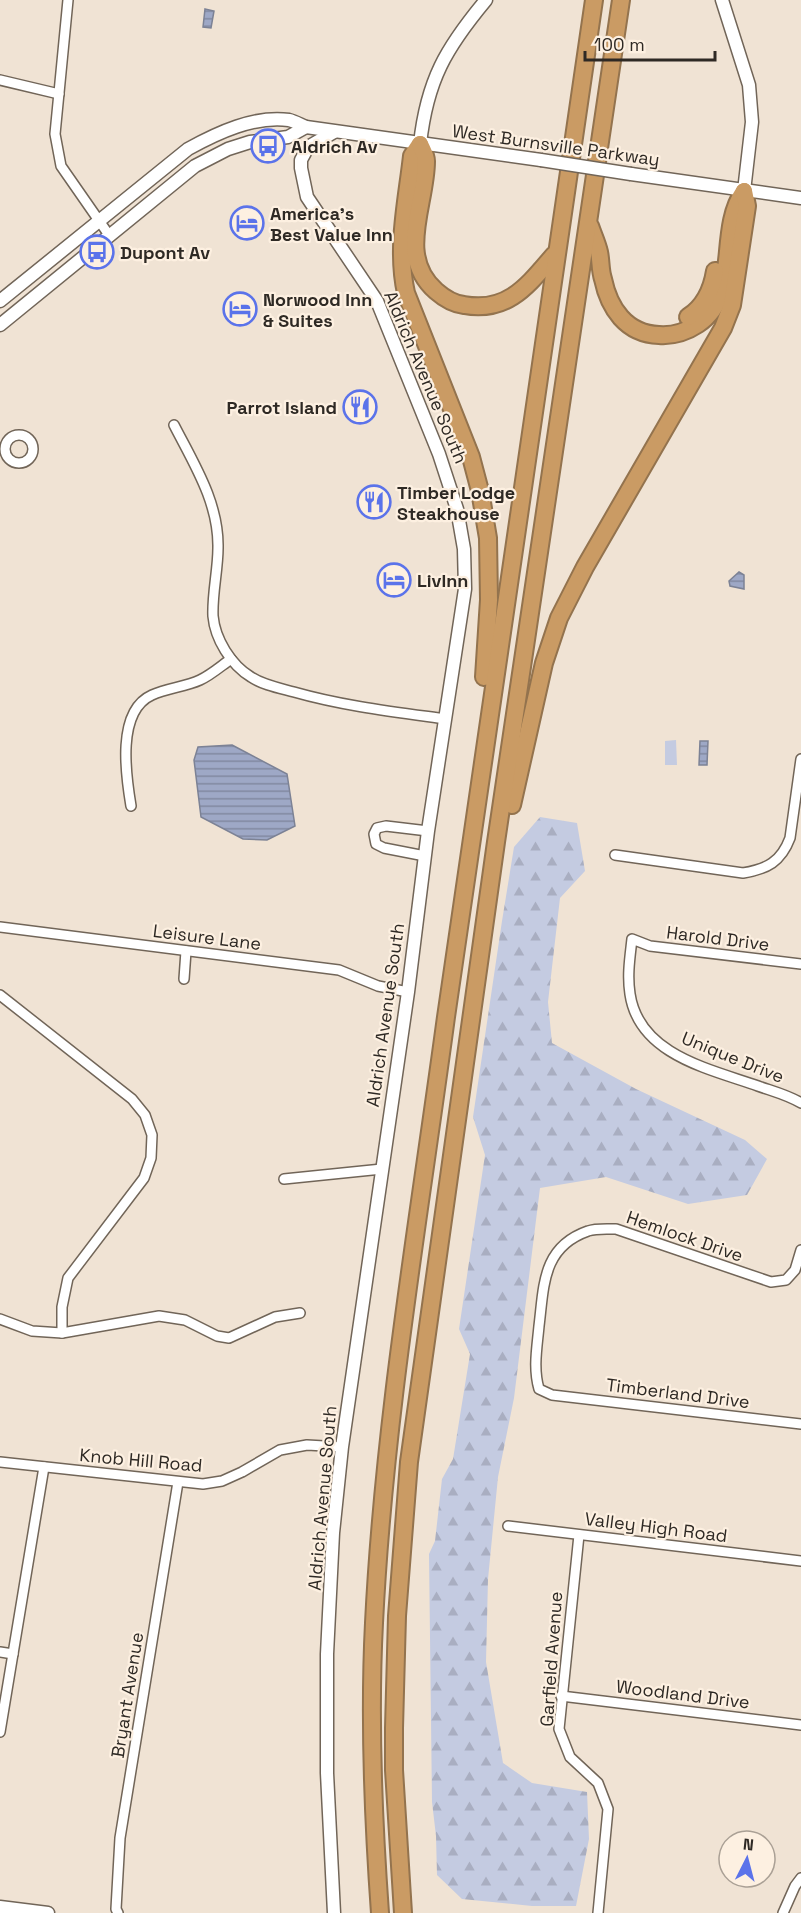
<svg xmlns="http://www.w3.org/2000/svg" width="801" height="1913" font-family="'Space Grotesk',sans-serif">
	<defs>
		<pattern id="forest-firs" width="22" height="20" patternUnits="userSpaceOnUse" patternTransform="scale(1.5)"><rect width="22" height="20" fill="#c4cbe1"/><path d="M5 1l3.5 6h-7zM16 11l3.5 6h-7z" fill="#a9aec1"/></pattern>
		<pattern id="water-rules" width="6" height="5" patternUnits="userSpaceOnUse" patternTransform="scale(1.5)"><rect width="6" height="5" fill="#9ea8c6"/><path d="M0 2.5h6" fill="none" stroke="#8189a1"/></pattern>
	</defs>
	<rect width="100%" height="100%" fill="#f0e3d4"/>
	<path fill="url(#forest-firs)" d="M540,817l37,6 8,48 -25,27 -12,104 4,41 84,46 109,51 22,19 -20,36 -59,9 -82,-27 -66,11 -26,210 -16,79 -10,102 -2,83 17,101 29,20 55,9 2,47 -13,67h-44l-70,-7 -25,-24 -1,-39 -4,-34 -3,-248 6,-13 7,-62 11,-20 17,-105 -11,-25 26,-174 -12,-38 29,-196 12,-74z"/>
	<path fill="#c4cbe1" d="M676,740l1,25h-12v-24z"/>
	<g fill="url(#water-rules)" stroke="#7c8295" stroke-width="1.5">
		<path d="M205,9l9,2 -3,17 -8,-1z"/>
		<path d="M739,572l5,3v14l-14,-3 -1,-5z"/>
		<path d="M700,741h8l-1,24h-8z"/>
		<path d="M232,745l55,29 8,52 -28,14 -24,-1 -42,-22 -7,-57 4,-13z"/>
	</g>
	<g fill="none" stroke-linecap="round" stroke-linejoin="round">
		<defs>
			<g id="street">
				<path d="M68,0l-13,134 6,32 48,69"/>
				<path d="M0,80l59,14"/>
				<path d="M174,425c20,39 45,78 44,123 0,22 -6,46 -5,68 2,23 18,49 38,61 12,8 28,11 43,15 49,14 101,20 152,27"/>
				<circle cx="19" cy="449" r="14"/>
				<path d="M131,806c-5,-30 -15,-95 21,-111 15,-7 33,-8 48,-15 11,-5 21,-14 31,-21"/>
				<path d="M615,855l128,18c24,-4 38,-11 47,-35l11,-79"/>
				<path d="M425,856l-41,-8 -8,-4 -2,-10 3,-6 9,-2 42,5"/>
				<path d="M0,927l339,43 39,16 30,6"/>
				<path d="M801,964l-151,-18 -18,-7c-2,18 -5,36 -2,55 9,61 80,75 128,92 14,5 30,9 43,17"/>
				<path d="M184,979l2,-28"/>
				<path d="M0,995l132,104 13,16 7,20 -1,23 -7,20 -76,100 -6,29v26"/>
				<path d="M284,1179l98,-10"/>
				<path d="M801,1250l-6,20 -9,10 -15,2 -155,-53c-9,0 -20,-1 -28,2 -46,16 -44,55 -49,95 -2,22 -6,42 0,63l13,6 249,29"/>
				<path d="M0,1319l32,12 30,2 97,-17 26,4 32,16 12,2 46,-21 25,-4"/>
				<path d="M0,1462l203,22 19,-3 20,-9 38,-22 27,-5 35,2"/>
				<path d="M508,1526l293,35"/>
				<path d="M579,1535l-20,194 11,28 28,26 10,26 -10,104"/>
				<path d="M0,1652l13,2"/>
				<path d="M561,1696l240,29"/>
				<path d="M0,1732l44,-265"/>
				<path d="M118,1913l-2,-4 4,-71 58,-356"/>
				<path d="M783,1913l12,-27 6,-8"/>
			</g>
			<g id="secondary">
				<path d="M722,0l27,85 3,37 -8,69"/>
				<path d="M334,132l-26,15 -7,13v8l6,29 70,104 62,153 18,55 7,40 1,40 -37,242 -20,161 -66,455 -9,86 -6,121v119l7,140"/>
				<path d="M420,144c7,-64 26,-96 66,-144"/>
				<path d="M631,174l170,24"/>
				<path d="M0,301l188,-152c29,-16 67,-34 101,-29 5,1 12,5 17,7l235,33"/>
				<path d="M0,325l195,-159 33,-17 22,-7 38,-5 18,-10"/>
				<path d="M0,1907l48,6"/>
			</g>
			<g id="highway">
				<path d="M420,144l-8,12c-5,45 -16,92 -6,137l65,164 9,34 8,47 1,62 -5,77"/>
				<path d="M420,144c2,5 6,11 6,17 0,44 -30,95 10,130 8,7 18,13 28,14 44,8 64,-20 90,-50"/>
				<path d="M590,226c3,9 7,17 9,26 2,9 1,18 4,27 6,29 23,55 56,56 14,1 27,-3 39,-11 44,-30 18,-92 46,-133"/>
				<path d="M688,317c17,-11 24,-27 27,-46"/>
				<path d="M512,805l32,-142 15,-45 26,-51 138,-239 9,-23 15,-99 -3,-15"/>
				<path d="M380,1913c-7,-97 -11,-193 -6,-290 10,-204 45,-405 72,-606 47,-340 96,-679 148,-1017"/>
				<path d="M403,1913l-9,-143v-42l3,-112 12,-154 87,-620 125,-842"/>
			</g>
		</defs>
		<use href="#street" stroke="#716558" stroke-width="12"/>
		<use href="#secondary" stroke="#716558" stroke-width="15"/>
		<use href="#highway" stroke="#93734e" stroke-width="20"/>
		<use href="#street" stroke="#fff" stroke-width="9"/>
		<use href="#secondary" stroke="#fff" stroke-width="12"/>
		<use href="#highway" stroke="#ca9b64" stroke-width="16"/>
		<defs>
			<path id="secondary-bridge" d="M541,160l90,14"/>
		</defs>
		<use href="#secondary-bridge" stroke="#716558" stroke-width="15" stroke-linecap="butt"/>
		<use href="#secondary-bridge" stroke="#fff" stroke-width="12"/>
	</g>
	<defs>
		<symbol id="bus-ring" viewBox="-11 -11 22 22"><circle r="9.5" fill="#fdf0e1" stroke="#5b73ea" stroke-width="1.5"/><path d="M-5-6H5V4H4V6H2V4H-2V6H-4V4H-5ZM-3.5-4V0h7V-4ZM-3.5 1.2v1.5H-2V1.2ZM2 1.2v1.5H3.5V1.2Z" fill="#5b73ea"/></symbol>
		<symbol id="hotel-ring" viewBox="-11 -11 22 22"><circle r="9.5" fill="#fdf0e1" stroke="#5b73ea" stroke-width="1.5"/><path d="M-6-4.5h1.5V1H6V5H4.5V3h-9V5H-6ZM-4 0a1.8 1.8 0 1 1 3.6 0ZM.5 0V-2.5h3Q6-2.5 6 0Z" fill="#5b73ea"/></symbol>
		<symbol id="restaurant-ring" viewBox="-11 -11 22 22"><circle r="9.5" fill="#fdf0e1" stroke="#5b73ea" stroke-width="1.5"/><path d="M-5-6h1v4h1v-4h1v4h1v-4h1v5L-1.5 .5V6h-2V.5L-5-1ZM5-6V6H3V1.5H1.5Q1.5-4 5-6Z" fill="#5b73ea"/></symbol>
	</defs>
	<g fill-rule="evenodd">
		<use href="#bus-ring" x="249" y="127" width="38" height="38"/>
		<use href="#hotel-ring" x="228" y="204" width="38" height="38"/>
		<use href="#bus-ring" x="78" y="233" width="38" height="38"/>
		<use href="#hotel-ring" x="221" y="290" width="38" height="38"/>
		<use href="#restaurant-ring" x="341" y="388" width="38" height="38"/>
		<use href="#restaurant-ring" x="355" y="483" width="38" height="38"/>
		<use href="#hotel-ring" x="375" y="561" width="38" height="38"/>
	</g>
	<g text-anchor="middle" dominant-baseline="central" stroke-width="4.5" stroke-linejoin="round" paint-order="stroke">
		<g font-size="18" fill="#2e2924" stroke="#fdf0e1">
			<text transform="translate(556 145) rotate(8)">West Burnsville Parkway</text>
			<text transform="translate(426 377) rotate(67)">Aldrich Avenue South</text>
			<text transform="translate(207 937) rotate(7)">Leisure Lane</text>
			<text transform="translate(718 938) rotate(7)">Harold Drive</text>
			<text transform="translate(385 1015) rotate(-82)">Aldrich Avenue South</text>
			<text transform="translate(733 1057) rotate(22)">Unique Drive</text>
			<text transform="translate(685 1236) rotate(19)">Hemlock Drive</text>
			<text transform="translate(678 1393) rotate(7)">Timberland Drive</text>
			<text transform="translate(141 1460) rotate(5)">Knob Hill Road</text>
			<text transform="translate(322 1498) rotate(-85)">Aldrich Avenue South</text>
			<text transform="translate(656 1527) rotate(7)">Valley High Road</text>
			<text transform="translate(551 1659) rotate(-86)">Garfield Avenue</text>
			<text transform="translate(683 1694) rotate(7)">Woodland Drive</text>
			<text transform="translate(127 1695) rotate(-81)">Bryant Avenue</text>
		</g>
		<g font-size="18" font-weight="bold" fill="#2e2924" stroke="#fdf0e1" text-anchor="start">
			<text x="291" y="146">Aldrich Av</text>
			<text x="270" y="213">America's<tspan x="270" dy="21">Best Value Inn</tspan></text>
			<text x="120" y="252">Dupont Av</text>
			<text x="263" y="299">Norwood Inn<tspan x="263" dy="21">&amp; Suites</tspan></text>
			<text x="337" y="407" text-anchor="end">Parrot Island</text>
			<text x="397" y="492">Timber Lodge<tspan x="397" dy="21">Steakhouse</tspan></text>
			<text x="417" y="580">LivInn</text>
		</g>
	</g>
	<g transform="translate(747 1859) rotate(6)"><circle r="28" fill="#fdf0e1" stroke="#aaa095" stroke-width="1.5"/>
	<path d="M0-4.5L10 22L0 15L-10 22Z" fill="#5b73ea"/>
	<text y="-9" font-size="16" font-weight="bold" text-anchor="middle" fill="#2e2924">N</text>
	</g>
	<path d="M585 51v9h130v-9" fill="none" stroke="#2e2924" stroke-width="3"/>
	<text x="594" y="51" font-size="18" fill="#2e2924" stroke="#fdf0e1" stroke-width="4.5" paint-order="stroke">100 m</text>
</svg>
